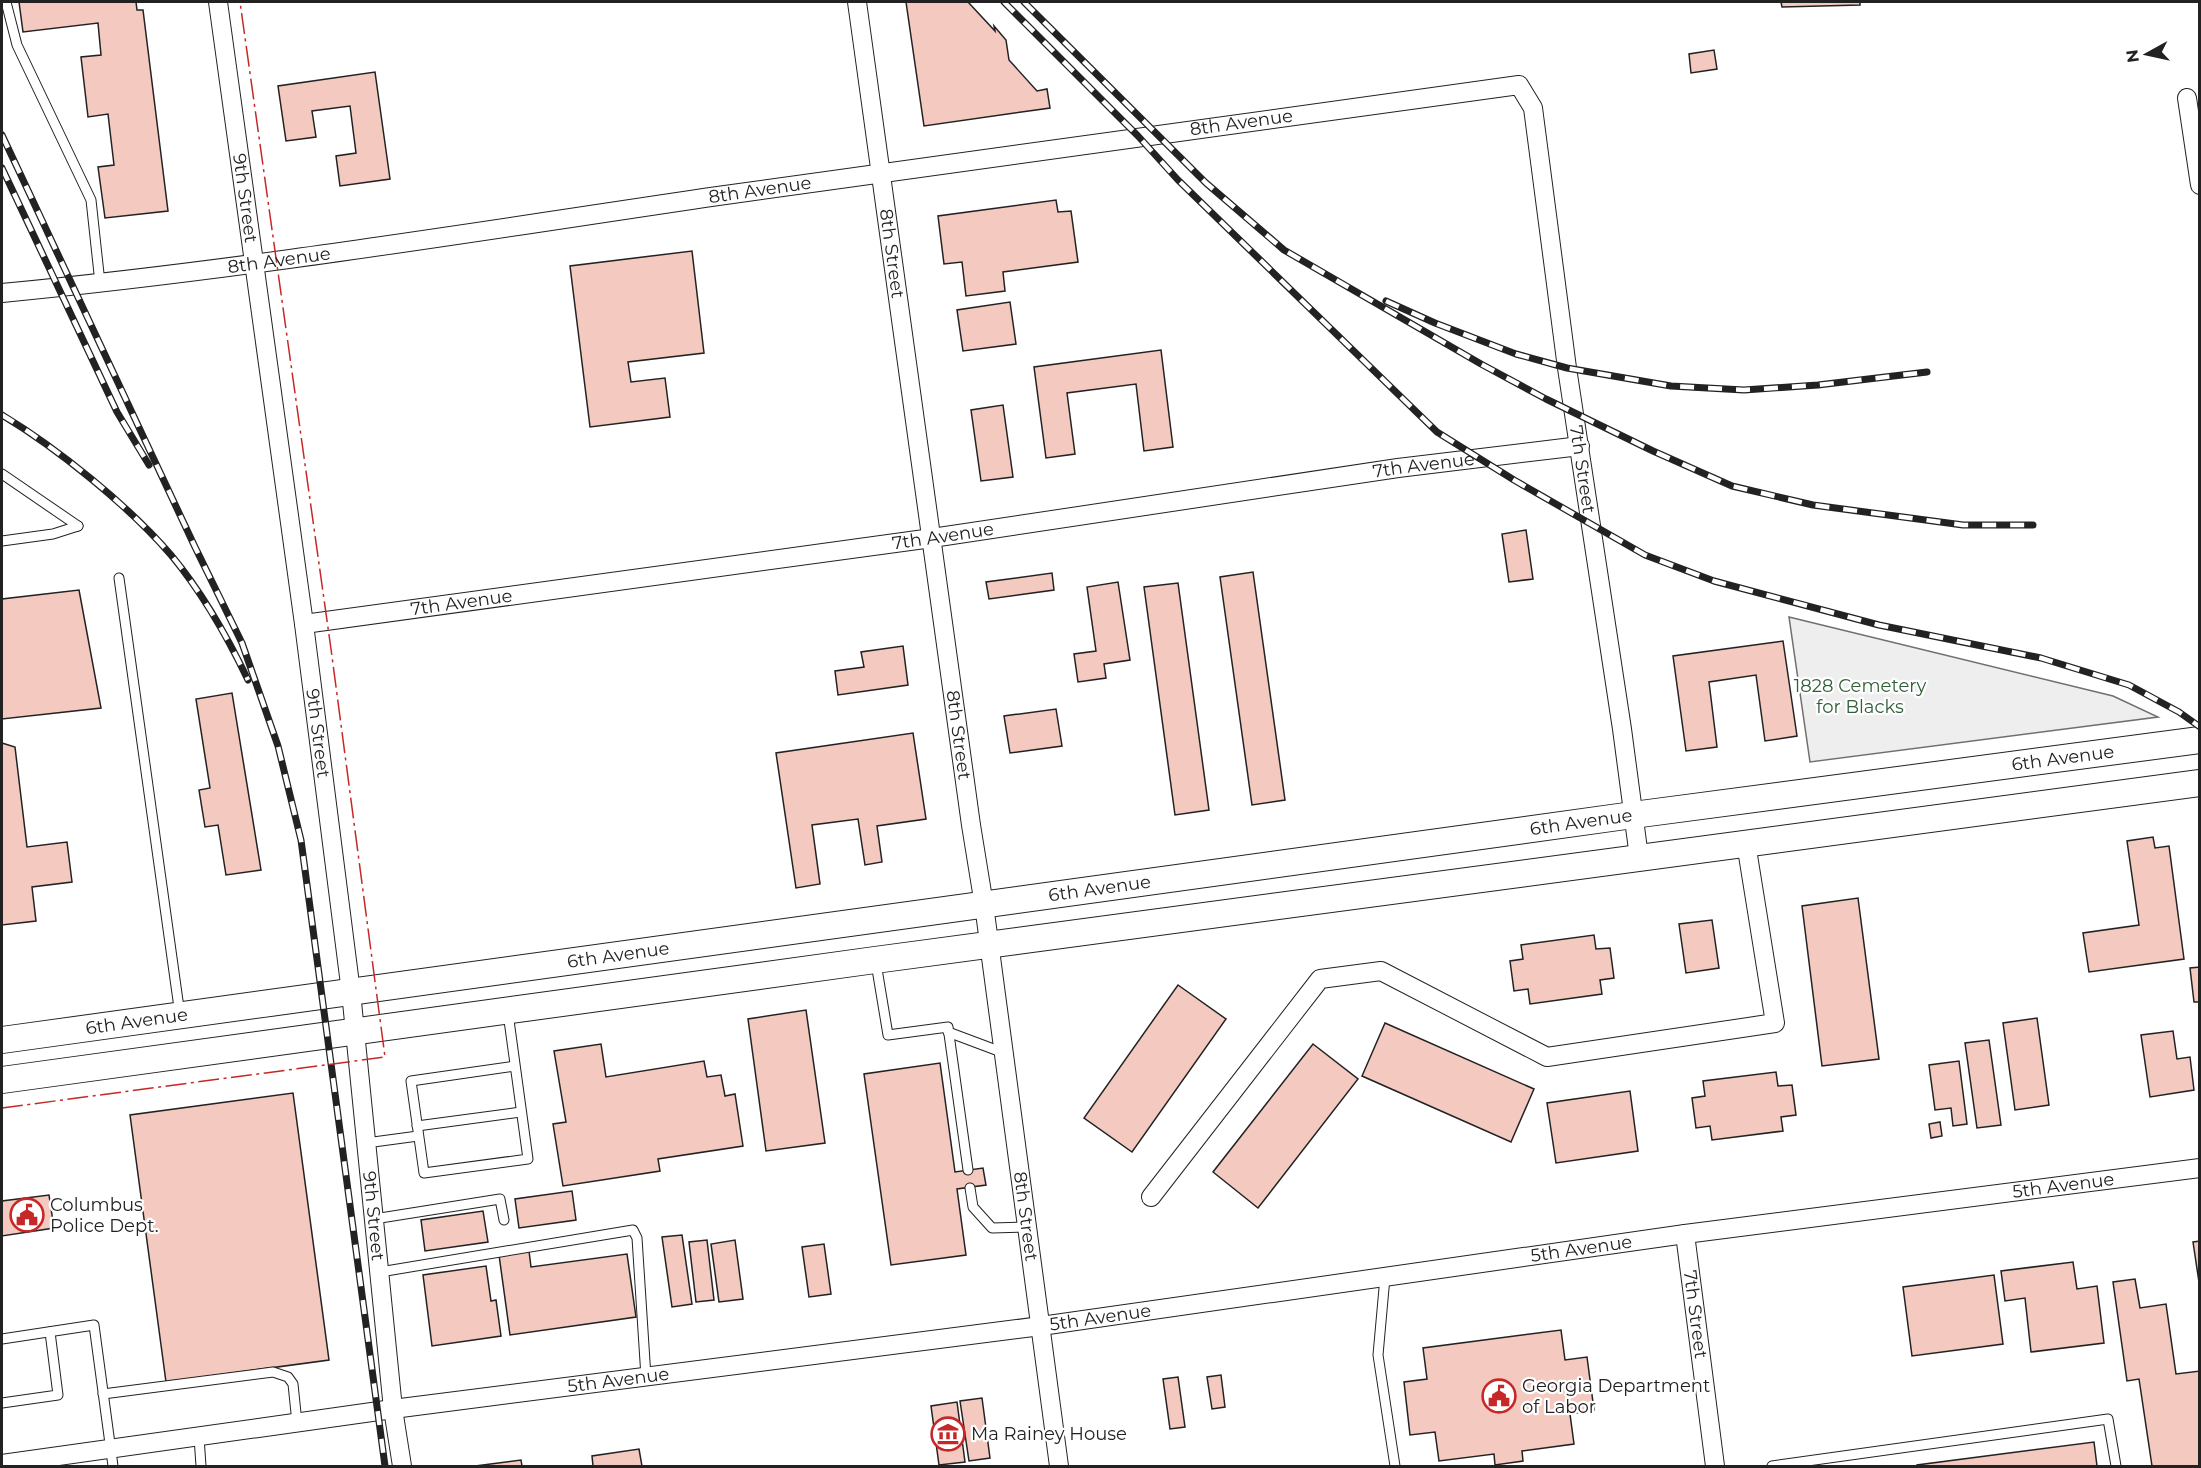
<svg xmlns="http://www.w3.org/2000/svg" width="2201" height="1468" font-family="Montserrat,sans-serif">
	<rect width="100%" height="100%" fill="#fff"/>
	<path fill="#eee" stroke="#6f6f6f" stroke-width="1.5" d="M1789,617l324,79 45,21 -348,45z"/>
	<g fill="#f3c9c0" stroke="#222" stroke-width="1.5">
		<path d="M19,2h117l1,8h6l25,201 -63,7 -7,-51 16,-2 -6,-51 -20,3 -7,-60 20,-2 -3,-32 -75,9z"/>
		<path d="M906,2h62l27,29 -1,-5 12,14 3,20 28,31 10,-2 3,19 -126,18z"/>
		<path d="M1781,2h79v3l-78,2z"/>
		<path d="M1714,50l3,19 -26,4 -2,-19z"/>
		<path d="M375,72l15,107 -50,7 -4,-30 20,-3 -6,-47 -38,5 4,26 -30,4 -8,-55z"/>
		<path d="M1056,200l2,12 13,-1 7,51 -75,10 2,19 -39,5 -4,-34 -18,2 -6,-48z"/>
		<path d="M692,251l12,102 -76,9 3,20 34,-4 5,39 -80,10 -20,-161z"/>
		<path d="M1010,302l6,42 -53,7 -6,-41z"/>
		<path d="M1161,350l12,97 -29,4 -8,-67 -69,9 8,61 -29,4 -12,-91z"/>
		<path d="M1003,405l10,72 -32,4 -10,-71z"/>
		<path d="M1526,530l7,49 -24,3 -7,-48z"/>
		<path d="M1253,572l32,228 -33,5 -32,-228z"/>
		<path d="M1052,573l2,17 -65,9 -3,-17z"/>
		<path d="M1118,582l12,78 -26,4 2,14 -28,4 -4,-28 22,-3 -9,-64z"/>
		<path d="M1178,583l31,227 -34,5 -31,-228z"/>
		<path d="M79,590l22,118 -99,11v-120z"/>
		<path d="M1783,641l14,95 -32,5 -9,-66 -47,7 8,65 -31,4 -13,-95z"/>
		<path d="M903,646l5,39 -70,10 -3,-24 29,-4 -3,-15z"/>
		<path d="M232,693l29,177 -35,5 -8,-50 -13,2 -6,-37 11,-2 -14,-89z"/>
		<path d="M1056,709l6,37 -52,7 -6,-37z"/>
		<path d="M913,733l13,86 -49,7 5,36 -17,3 -7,-46 -46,6 8,59 -24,4 -20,-135z"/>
		<path d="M2,743l13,4 12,100 40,-5 5,40 -40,5 4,34 -34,4z"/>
		<path d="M2153,837l2,11 14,-2 15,113 -95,13 -6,-39 56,-8 -12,-84z"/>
		<path d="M1858,898l21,161 -57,7 -20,-160z"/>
		<path d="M1712,920l7,48 -33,5 -7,-49z"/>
		<path d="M1594,935l2,14 14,-1 4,30 -14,2 2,14 -72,10 -2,-15 -14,2 -4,-30 13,-2 -2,-14z"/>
		<path d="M2200,967v35h-6l-4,-34z"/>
		<path d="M1178,985l48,34 -94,133 -48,-34z"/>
		<path d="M806,1010l19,133 -59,8 -18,-132z"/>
		<path d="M2037,1018l12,87 -34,5 -12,-87z"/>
		<path d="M1385,1023l149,66 -23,53 -149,-66z"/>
		<path d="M2173,1031l4,28 13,-2 4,33 -44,7 -9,-62z"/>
		<path d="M1989,1040l12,85 -24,3 -12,-85z"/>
		<path d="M601,1044l5,33 98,-16 3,16 14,-2 4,21 10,-2 8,52 -85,13 2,12 -97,15 -10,-62 13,-2 -12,-71z"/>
		<path d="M1313,1044l45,35 -100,129 -45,-36z"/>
		<path d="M1959,1061l8,63 -14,2 -2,-18 -16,2 -6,-45z"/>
		<path d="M940,1063l15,109 28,-4 3,17 -29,4 9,66 -75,10 -27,-191z"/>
		<path d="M1776,1072l2,14 14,-1 4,30 -15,2 2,14 -71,9 -2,-14 -14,2 -4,-30 13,-2 -2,-15z"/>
		<path d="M1630,1091l8,60 -82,12 -9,-60z"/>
		<path d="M293,1093l36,267 -163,22 -36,-267z"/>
		<path d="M1940,1122l2,14 -11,2 -2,-14z"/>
		<path d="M572,1191l4,29 -57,8 -4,-29z"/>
		<path d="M49,1195l5,33 -52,8v-35z"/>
		<path d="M483,1211l5,31 -63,9 -4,-31z"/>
		<path d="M682,1235l10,69 -20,3 -10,-70z"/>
		<path d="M707,1240l7,60 -18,2 -7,-60z"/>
		<path d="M735,1240l8,59 -24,3 -8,-58z"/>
		<path d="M2200,1241v48l-7,-47z"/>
		<path d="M824,1244l7,50 -22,3 -7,-50z"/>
		<path d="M529,1251l2,16 96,-13 9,63 -126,18 -11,-80z"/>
		<path d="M2073,1262l4,27 20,-3 7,57 -73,9 -6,-54 -20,3 -4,-30z"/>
		<path d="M486,1266l5,35 5,-1 5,36 -69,10 -9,-71z"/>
		<path d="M1994,1275l9,69 -91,12 -9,-69z"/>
		<path d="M2135,1279l5,29 26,-4 10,70 24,-3v95h-48l-13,-87 -12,2 -14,-99z"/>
		<path d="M1561,1330l4,30 22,-3 7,53 -24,4 4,30 -52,7 1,10 -28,4 -1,-11 -55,7 -4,-29 -25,3 -6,-53 23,-3 -4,-31z"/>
		<path d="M1221,1375l4,32 -13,2 -5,-32z"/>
		<path d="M1178,1377l7,50 -15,2 -7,-50z"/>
		<path d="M982,1398l8,60 -21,3 -9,-60z"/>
		<path d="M957,1402l8,60 -26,3 -8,-59z"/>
		<path d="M2094,1442l3,24h-180v-1z"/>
		<path d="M639,1449l3,17h-49l-1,-10z"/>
		<path d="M521,1460l1,6h-47z"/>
	</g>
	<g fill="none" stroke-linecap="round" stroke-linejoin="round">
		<defs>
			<g id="lane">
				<path d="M6,2l11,43 74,155 9,83"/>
				<path d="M2,474l76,52"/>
				<path d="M2,541l51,-7 25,-8"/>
				<path d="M119,578l61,437"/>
				<path d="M876,963l12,72 60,-8 20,143"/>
				<path d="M508,1013l20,146 -104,14 -13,-92 104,-15"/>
				<path d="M948,1032l56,21"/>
				<path d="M417,1126l104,-14"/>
				<path d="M366,1143l52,-7"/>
				<path d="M970,1188l3,19 19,21 35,-1"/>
				<path d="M374,1219l126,-20 4,21"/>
				<path d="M380,1272l253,-42 4,8 9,139"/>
				<path d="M1385,1277l-7,78 17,111"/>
				<path d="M2,1339l92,-14 19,141"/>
				<path d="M103,1394l170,-22 15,5 5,7 4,39"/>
				<path d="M2,1403l56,-8 -8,-63"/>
				<path d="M199,1437l2,29"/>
				<path d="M1772,1466l336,-47 8,47"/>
			</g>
			<g id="street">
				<path id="s1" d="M218,2l86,622 47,368 42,417 9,57"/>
				<path id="s2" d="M857,2l114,823 13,80 75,561"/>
				<path d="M2187,98l13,87"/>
				<path id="s3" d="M2,293c240,-23 478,-62 716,-97 267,-39 534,-75 801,-111l14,23 34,260 55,361 17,128"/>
				<path id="s4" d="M304,624l628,-86 466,-70 182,-22"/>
				<path d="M1151,1197l169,-218 61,-8 166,86 228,-34 -29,-180"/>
				<path id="s5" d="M1685,1234l30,232"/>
				<path id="s6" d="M2,1464l391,-55 648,-83 644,-92 515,-66"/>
			</g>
			<g id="secondary">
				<path id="s7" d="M2,1040l1631,-225 567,-75"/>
				<path d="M2,1080l873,-120 1325,-177"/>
			</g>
		</defs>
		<use href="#lane" stroke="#222" stroke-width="11"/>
		<use href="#street" stroke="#222" stroke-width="20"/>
		<use href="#secondary" stroke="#222" stroke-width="28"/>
		<use href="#lane" stroke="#fff" stroke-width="9"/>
		<use href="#street" stroke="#fff" stroke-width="18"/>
		<use href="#secondary" stroke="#fff" stroke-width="26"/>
		<defs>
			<g id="rail">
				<path d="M1004,2l134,134 40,44 259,252 77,48 131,75 69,26 165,44 162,33 88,27 50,27 21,15"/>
				<path d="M1024,2l182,181 78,67 197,114 65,35 107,52 79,35 81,19 150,20h70"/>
				<path d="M2,135l193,412 47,96 36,103 23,94 84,626"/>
				<path d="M2,168l115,244 32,53"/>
				<path d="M1386,301l49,22 81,31 51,14 104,18 73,4 74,-5 109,-13"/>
				<path d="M2,415c55,33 127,91 169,140 30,36 57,83 77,125"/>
			</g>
		</defs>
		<use href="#rail" stroke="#222" stroke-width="7"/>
		<use href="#rail" stroke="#fff" stroke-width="4.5" stroke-dasharray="14" stroke-linecap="butt"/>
		<path stroke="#c62828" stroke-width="1.5" stroke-dasharray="21 4.5 3 4.5" stroke-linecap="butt" d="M2,1108l383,-51 -54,-408 -91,-647"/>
	</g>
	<defs>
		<symbol id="civic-ring" viewBox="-11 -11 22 22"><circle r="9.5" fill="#fff" stroke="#c62828" stroke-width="1.5"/><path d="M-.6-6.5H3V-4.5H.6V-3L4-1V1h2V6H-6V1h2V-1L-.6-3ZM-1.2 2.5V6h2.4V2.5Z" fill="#c62828"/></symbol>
		<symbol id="museum-ring" viewBox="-11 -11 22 22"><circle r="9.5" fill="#fff" stroke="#c62828" stroke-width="1.5"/><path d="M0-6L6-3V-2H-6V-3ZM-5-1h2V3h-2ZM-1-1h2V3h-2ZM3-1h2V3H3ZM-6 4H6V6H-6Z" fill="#c62828"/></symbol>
	</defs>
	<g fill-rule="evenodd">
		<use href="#civic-ring" x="8" y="1196" width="38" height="38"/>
		<use href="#civic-ring" x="1480" y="1377" width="38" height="38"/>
		<use href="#museum-ring" x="929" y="1415" width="38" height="38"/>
	</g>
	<g text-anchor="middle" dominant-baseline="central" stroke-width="4.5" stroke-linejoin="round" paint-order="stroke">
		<g font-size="18" fill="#222" stroke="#fff">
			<text stroke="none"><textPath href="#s3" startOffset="1251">8th Avenue</textPath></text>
			<text stroke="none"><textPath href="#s3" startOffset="765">8th Avenue</textPath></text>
			<text stroke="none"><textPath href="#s1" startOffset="198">9th Street</textPath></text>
			<text stroke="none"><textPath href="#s2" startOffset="254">8th Street</textPath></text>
			<text stroke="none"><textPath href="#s3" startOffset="279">8th Avenue</textPath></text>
			<text stroke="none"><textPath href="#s4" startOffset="1131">7th Avenue</textPath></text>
			<text stroke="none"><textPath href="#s3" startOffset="1923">7th Street</textPath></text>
			<text stroke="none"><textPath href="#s4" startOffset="645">7th Avenue</textPath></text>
			<text stroke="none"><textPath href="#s4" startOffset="159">7th Avenue</textPath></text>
			<text stroke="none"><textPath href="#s1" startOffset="738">9th Street</textPath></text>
			<text stroke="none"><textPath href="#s2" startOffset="740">8th Street</textPath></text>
			<text stroke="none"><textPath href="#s7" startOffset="2080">6th Avenue</textPath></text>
			<text stroke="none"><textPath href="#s7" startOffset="1594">6th Avenue</textPath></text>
			<text stroke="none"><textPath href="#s7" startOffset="1108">6th Avenue</textPath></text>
			<text stroke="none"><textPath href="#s7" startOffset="622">6th Avenue</textPath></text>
			<text stroke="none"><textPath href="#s7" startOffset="136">6th Avenue</textPath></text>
			<text stroke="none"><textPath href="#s6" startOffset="2080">5th Avenue</textPath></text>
			<text stroke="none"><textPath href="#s2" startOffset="1226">8th Street</textPath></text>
			<text stroke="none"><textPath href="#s1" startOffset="1224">9th Street</textPath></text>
			<text stroke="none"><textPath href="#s6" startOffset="1594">5th Avenue</textPath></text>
			<text stroke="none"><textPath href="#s5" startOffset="81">7th Street</textPath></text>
			<text stroke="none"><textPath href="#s6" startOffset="1108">5th Avenue</textPath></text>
			<text stroke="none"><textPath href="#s6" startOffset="622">5th Avenue</textPath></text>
		</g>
		<g font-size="18" fill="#2f5e38" stroke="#fff">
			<text x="1860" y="686">1828 Cemetery<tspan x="1860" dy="21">for Blacks</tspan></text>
		</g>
		<g font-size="18" fill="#222" stroke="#fff" text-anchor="start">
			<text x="50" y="1205">Columbus<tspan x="50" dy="21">Police Dept.</tspan></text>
			<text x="1522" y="1386">Georgia Department<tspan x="1522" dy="21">of Labor</tspan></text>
			<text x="971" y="1434">Ma Rainey House</text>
		</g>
	</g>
	<rect width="2201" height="1468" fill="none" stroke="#222222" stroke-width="6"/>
	<g transform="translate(2147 54) rotate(262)" stroke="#ffffff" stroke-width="4.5" paint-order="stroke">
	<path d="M0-4.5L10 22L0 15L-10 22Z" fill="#222222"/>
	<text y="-9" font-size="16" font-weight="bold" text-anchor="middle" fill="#222222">N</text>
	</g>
</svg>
